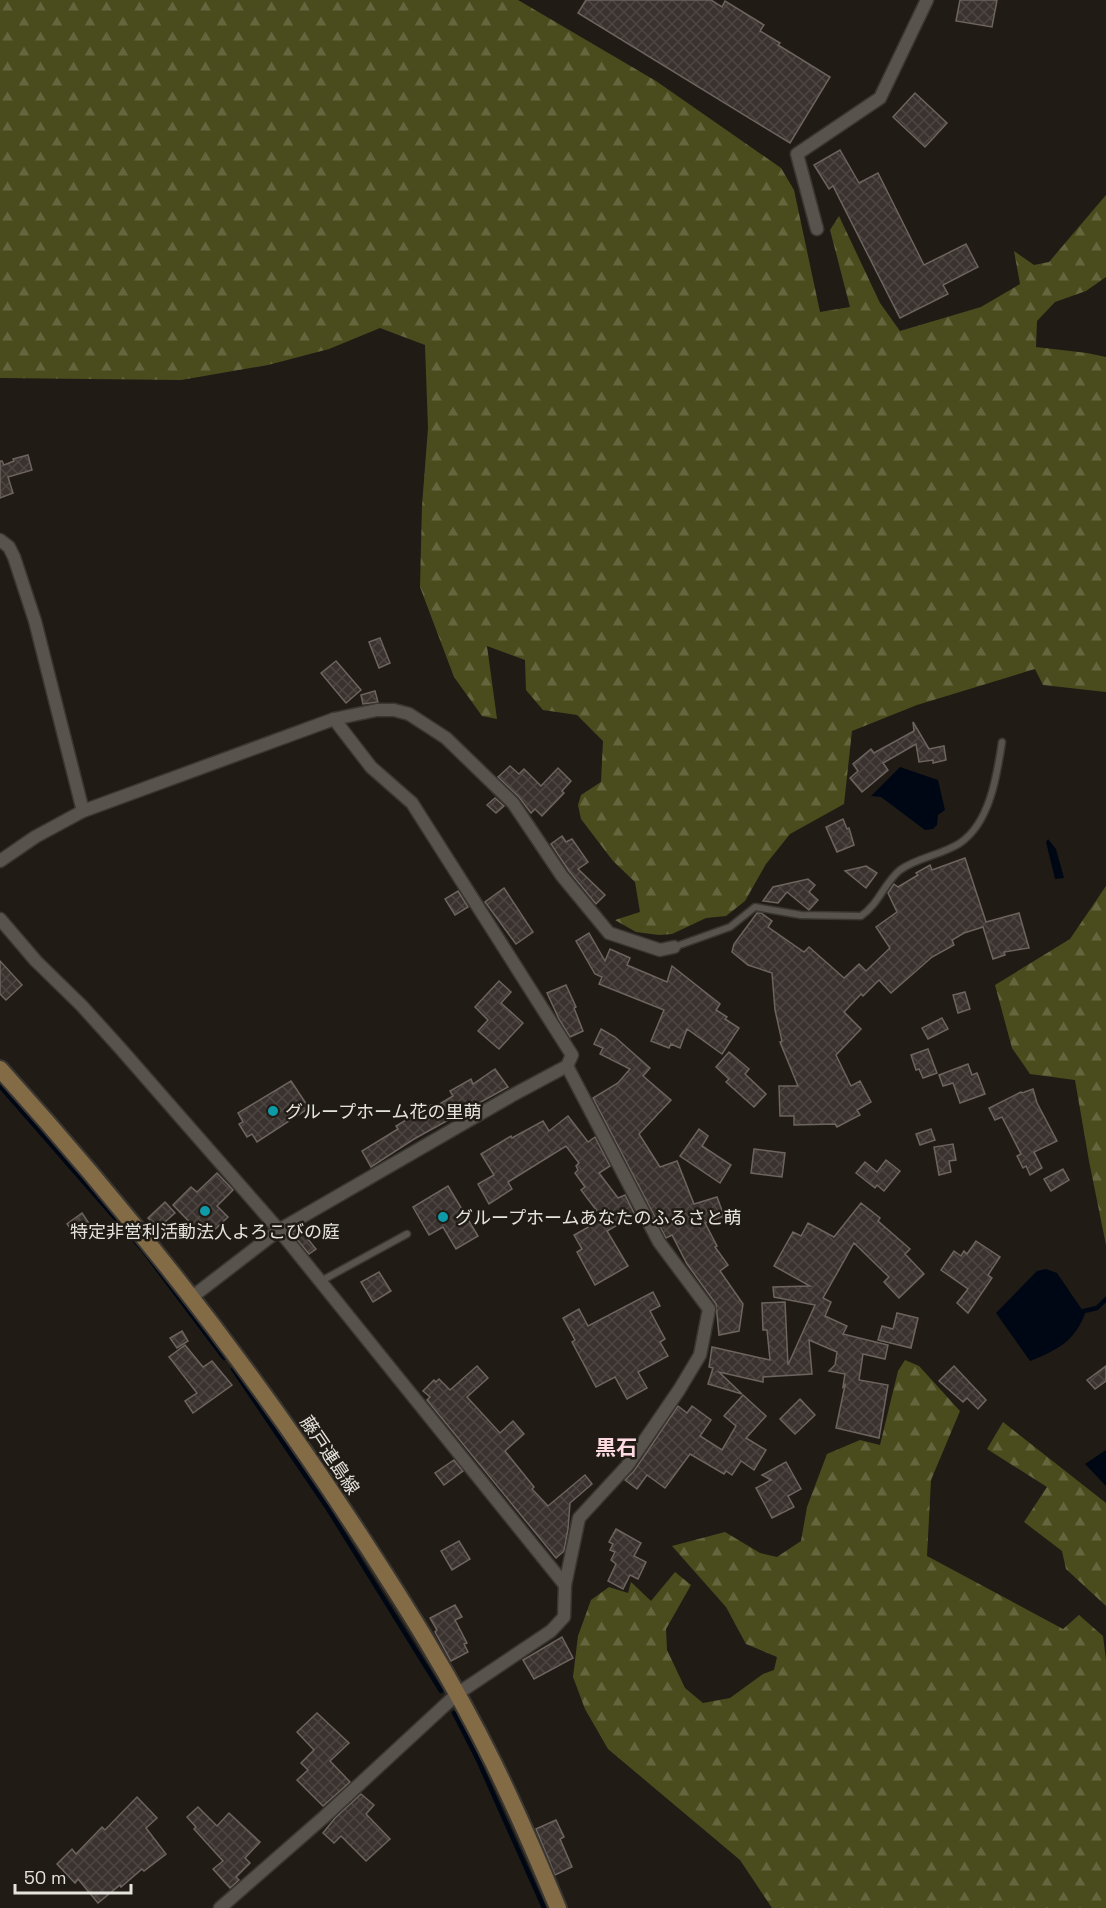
<svg xmlns="http://www.w3.org/2000/svg" width="1106" height="1908" font-family="'Space Grotesk','Noto Sans JP',sans-serif">
	<defs>
		<pattern id="forest-firs" width="22" height="20" patternUnits="userSpaceOnUse" patternTransform="scale(1.5)"><rect width="22" height="20" fill="#4b4c1d"/><path d="M5 1l3.5 6h-7zM16 11l3.5 6h-7z" fill="#65663d"/></pattern>
		<pattern id="building-cross-hatch" width="8" height="8" patternUnits="userSpaceOnUse" patternTransform="scale(1.5)"><rect width="8" height="8" fill="#3a322e"/><path d="M0 0l8 8M0 8l8-8" fill="none" stroke="#4d4642"/></pattern>
	</defs>
	<rect width="100%" height="100%" fill="#201c15"/>
	<g fill="url(#forest-firs)">
		<path d="M0,0h518l138,81 125,87 13,22 26,122 30,-5 -20,-77 9,-14 41,87 20,28 81,-24 39,-23 -6,-33 20,14 15,-3 57,-67v82l-20,14 -31,11 -18,19 -1,26 51,6 19,4v335l-63,-7 -8,-16 -118,36 -65,26 -8,73 -54,30 -24,30 -21,37 -19,15 -20,2 -34,16 -13,1 -23,-3 -21,-12 25,-8 -5,-30 -22,-21 -32,-42 -3,-14 3,-10 20,-13 2,-41 -26,-26 -34,-5 -17,-20 -1,-30 -38,-14 10,73 -15,-3 -28,-39 -34,-90 2,-81 6,-78 -3,-83 -45,-17 -51,21 -61,16 -87,15 -181,-2z"/>
		<path d="M1106,886v359l-17,-84 -14,-81 -45,-6 -18,-26 -17,-63 75,-46z"/>
		<path d="M905,1360l14,6 41,45 -29,69 -4,76 136,73 16,-14 24,21 3,24v248h-334l-32,-48 -132,-111 -23,-40 -12,-32 5,-41 13,-36 18,-13 19,6 3,-11 20,19 24,-29 16,13 -25,44 1,21 18,38 18,15 27,-5 33,-24 11,-4 3,-13 -31,-13 -20,-37 -54,-61 53,-14 35,21 17,4 24,-16 6,-34 20,-53 33,-14 20,5 18,-74z"/>
		<path d="M1003,1422l103,81v103l-40,-37 -4,-18 -38,-29 23,-35 -60,-38z"/>
	</g>
	<g fill="#000714">
		<path d="M900,767l38,13 7,30 -7,5 -1,10 -4,4 -8,1 -44,-33 -10,-1z"/>
		<path d="M1048,839l8,10 8,29 -9,1 -9,-37z"/>
		<path d="M1046,1269l11,4 28,41c-11,28 -28,36 -55,47l-34,-48 41,-42z"/>
		<path d="M1106,1450v36l-21,-22z"/>
	</g>
	<g fill="none" stroke-linecap="round" stroke-linejoin="round">
		<g stroke="#000714" stroke-width="4.5">
			<path d="M0,1086l143,164 81,108"/>
			<path d="M1080,1312l17,-4 9,-9"/>
			<path d="M233,1369l95,140 113,182"/>
			<path d="M454,1713l24,47 66,148"/>
		</g>
	</g>
	<g fill="url(#building-cross-hatch)" stroke="#6d635f" stroke-width="1.5">
		<path d="M586,0h125l11,7 3,-6 39,24 -4,6 20,12 -2,2 52,32 -40,66 -212,-130z"/>
		<path d="M960,0h37l-5,27 -36,-6z"/>
		<path d="M915,93l32,30 -22,24 -32,-30z"/>
		<path d="M840,150l19,33 19,-10 46,92 42,-21 12,23 -35,18 5,9 -48,24 -67,-132 -4,3 -15,-24z"/>
		<path d="M28,455l4,15 -24,7 5,16 -13,5v-37h2l2,4 10,-4 -1,-2z"/>
		<path d="M380,638l10,25 -11,5 -10,-26z"/>
		<path d="M336,661l25,29 -15,13 -25,-30z"/>
		<path d="M375,691l3,11 -15,2 -2,-9z"/>
		<path d="M913,722l16,27 15,-3 2,14 -13,3v-3l-14,2 -3,-18 -33,19 5,7 -26,22 -12,-14 8,-7 -5,-7 18,-15 3,4 40,-22z"/>
		<path d="M510,766l9,8 5,-5 17,17 17,-18 13,13 -9,10 2,2 -22,23 -7,-7 -4,4 -12,-16 -21,-20z"/>
		<path d="M495,798l9,8 -8,7 -9,-8z"/>
		<path d="M843,819l4,10 2,-1 5,17 -17,7 -11,-25z"/>
		<path d="M562,836l4,6 6,-3 16,23 -10,7 27,26 -9,9 -27,-33 -18,-27z"/>
		<path d="M965,858l21,64 33,-9 10,35 -25,4 1,3 -12,4 -10,-32 -19,6 -12,7 2,5 -22,12 -41,36 -12,-13 -16,16 -2,-2 -17,18 17,17 -25,26 15,31 9,-5 11,21 -14,8 3,5 -23,12 -2,-3 -41,1v-9h-14l-1,-30h19l-18,-44 2,-1 -7,-31 -3,-37 -24,-8 -16,-13 2,-8 23,-31h4l11,8 -4,6 36,25 5,-5 35,31 15,-14 7,7 24,-23 -14,-21 21,-15 -9,-19 6,-9 4,3 20,-12 -2,-2 14,-8 2,5z"/>
		<path d="M866,866l11,7 -11,15 -21,-17z"/>
		<path d="M808,879l7,6 -6,7 9,8 -9,10 -22,-18 -9,11 -15,-2 10,-14z"/>
		<path d="M504,888l29,44 -17,12 -31,-42z"/>
		<path d="M458,891l10,16 -13,8 -10,-16z"/>
		<path d="M589,933l16,28 5,-12 20,9 -3,7 40,17 5,-16 48,38 -4,6 11,7 -2,2 14,9 -17,26 -35,-25 -7,19 -9,-4 -2,4 -18,-7 13,-31 -65,-26 3,-7 -7,-3 -19,-33z"/>
		<path d="M0,961l22,24 -16,15 -6,-6z"/>
		<path d="M499,981l12,11 -10,11 22,20 -24,26 -21,-18 10,-11 -13,-13z"/>
		<path d="M566,985l10,22 -2,1 9,23 -13,6 -11,-18 -12,-26z"/>
		<path d="M965,992l5,17 -12,4 -5,-18z"/>
		<path d="M942,1018l6,11 -20,10 -6,-11z"/>
		<path d="M601,1029l14,8 35,31 -7,8 28,24 -32,34 21,33 17,-6 17,43 23,-7 7,19 -19,7 12,23 -2,1 13,18 -8,6 23,33 -4,27 -20,4 -3,-31 -29,-40 -15,-29 -6,3 -73,-140 25,-15 12,-14 -30,-15 3,-6 -9,-4z"/>
		<path d="M928,1049l9,24 -14,5 -4,-9 -3,1 -5,-15z"/>
		<path d="M729,1052l20,17 -4,5 21,20 -12,13 -28,-25 3,-3 -13,-12z"/>
		<path d="M968,1064l4,11 5,-2 8,21 -25,9 -7,-20 -10,3 -4,-11z"/>
		<path d="M495,1069l13,18 -94,52 -43,28 -9,-16 36,-22 -2,-3 35,-21 2,3 20,-12 -3,-5 21,-12 2,5z"/>
		<path d="M291,1081l18,27 -52,34 -5,-8 -5,3 -8,-13 4,-2 -5,-9z"/>
		<path d="M1033,1089l4,14 20,38 -23,11 8,16 -12,7 -4,-9 -3,2 -6,-12 4,-2 -19,-37 -7,3 -6,-12 32,-16 1,1z"/>
		<path d="M568,1116l20,26 7,-5 15,29 -11,7 19,25 7,-3 10,20 -28,16 21,35 -33,19 -18,-33 5,-3 -8,-14 29,-16 -22,-29 4,-3 -10,-14 3,-3 -2,-4 3,-3 -13,-17 -58,36 4,7 -23,15 -11,-20 16,-9 -13,-21 30,-18 1,2 31,-17 6,10z"/>
		<path d="M699,1129l9,7 -6,10 29,19 -11,18 -40,-27z"/>
		<path d="M931,1129l4,11 -15,5 -4,-11z"/>
		<path d="M953,1144l3,16 -7,1 2,11 -12,3 -5,-28z"/>
		<path d="M754,1149l31,4 -3,24 -31,-4z"/>
		<path d="M886,1160l14,11 -16,20 -7,-6 -2,3 -19,-15 9,-11 12,10z"/>
		<path d="M1063,1169l6,11 -18,11 -7,-12z"/>
		<path d="M217,1173l16,17 -16,16 11,11 -20,19 -3,-2 -2,2 -30,-31 18,-18 6,5z"/>
		<path d="M448,1186l30,50 -22,13 -13,-22 -14,8 -16,-28z"/>
		<path d="M165,1202l10,11 -17,15 -10,-10z"/>
		<path d="M861,1203l19,15 -2,3 32,28 -5,5 19,20 -25,24 -15,-16 5,-5 -35,-34 -31,55 8,4 -6,14 22,10 -4,8 45,11 -3,14 -22,-5 -4,26 29,5 -9,53 -43,-10 9,-43 -2,2 2,-13 -16,-3 6,-6 2,-13 -28,-12 3,34 -49,3v5l-44,-10 23,22 -34,-10 5,-16 -4,-1 3,-20 58,13 -3,-30h-4l-1,-27 23,-1 3,63 27,-60 -41,-8 -1,-10 37,-1 -36,-20 19,-34 8,4 7,-13 26,14z"/>
		<path d="M82,1213l8,12 -15,10 -8,-11z"/>
		<path d="M299,1228l17,21 -7,5 -18,-22z"/>
		<path d="M976,1241l24,16 -12,18 4,3 -24,35 -11,-10 11,-14 -27,-19 13,-19 7,5 3,-5 3,3z"/>
		<path d="M379,1272l12,19 -18,11 -12,-20z"/>
		<path d="M653,1292l7,14 -10,5 15,28 -5,3 8,14 -30,16 9,16 -20,11 -12,-22 -19,10 -24,-45 3,-2 -12,-22 16,-9 9,17z"/>
		<path d="M897,1313l21,5 -7,30 -33,-8 4,-14 11,3z"/>
		<path d="M182,1331l6,10 -11,7 -7,-10z"/>
		<path d="M185,1345l18,22 9,-6 20,24 -39,28 -8,-12 12,-8 -28,-36z"/>
		<path d="M477,1366l11,12 -21,19 33,36 13,-12 11,13 -19,17 29,36 -2,2 16,17 37,-31 7,9 -22,19 -2,26 -4,22 -8,7 -129,-158 3,-3 -7,-6 11,-11 2,2 3,-3 11,11z"/>
		<path d="M954,1366l32,34 -8,9 -11,-11 -4,4 -24,-21z"/>
		<path d="M1106,1366v15l-11,8 -8,-9z"/>
		<path d="M743,1395l23,21 -20,22 20,12 -12,20 -13,-9 -9,14 -6,-4 -2,3 -34,-20 -25,34 -18,-13 -10,14 -12,-9 9,-9 44,-65 9,7 5,-7 19,14 -11,16 22,14 14,-24 -12,-10z"/>
		<path d="M800,1399l15,16 -20,19 -15,-15z"/>
		<path d="M454,1460l9,11 -19,14 -9,-12z"/>
		<path d="M786,1462l15,27 -13,7 6,11 -22,11 -16,-30 15,-8 -9,-5z"/>
		<path d="M616,1529l25,14 -7,13 12,6 -8,17 -8,-4 -7,14 -15,-8 8,-17 -5,-4 4,-8 -5,-2 3,-6 -4,-2z"/>
		<path d="M459,1541l11,18 -18,11 -11,-19z"/>
		<path d="M455,1605l7,12 -7,3 12,23 -3,1 4,8 -17,9 -16,-29 2,-2 -7,-12z"/>
		<path d="M562,1637l11,21 -39,21 -11,-19z"/>
		<path d="M317,1713l32,30 -19,18 20,21 -27,24 -26,-26 11,-10 -7,-7 13,-13 -17,-18z"/>
		<path d="M361,1794l13,11 -8,9 24,25 -24,22 -25,-25 -7,7 -11,-10 12,-15z"/>
		<path d="M137,1797l20,21 -11,10 20,26 -22,17 -2,-2 -21,18 -1,-2 -22,18 -20,-24 -3,4 -18,-19 15,-15 4,5 26,-27 3,3z"/>
		<path d="M198,1807l19,19 12,-13 31,29 -15,16 5,5 -14,14 3,3 -9,8 -17,-19 10,-8 -29,-32 2,-2 -9,-10z"/>
		<path d="M556,1820l8,17 -4,2 12,28 -17,8 -19,-46z"/>
	</g>
	<g fill="none" stroke-linecap="round" stroke-linejoin="round">
		<defs>
			<g id="lane">
				<path d="M674,947l56,-20 25,-20 46,8 60,1c18,-12 23,-33 39,-46 18,-13 42,-15 60,-27 30,-20 37,-68 42,-101"/>
				<path d="M321,1281l86,-47"/>
			</g>
			<g id="street">
				<path d="M817,229l-20,-75 83,-56 47,-98"/>
				<path d="M0,540l9,7 5,10 21,64 48,190"/>
				<path d="M0,861l35,-24 48,-26 251,-92 43,-9h17l15,4 37,24 67,65 49,73 47,57 51,17 14,-3"/>
				<path d="M0,919l36,42 46,45 38,42 159,182 286,355"/>
				<path d="M192,1297l87,-67 232,-134 56,-30 5,-11 -160,-252 -41,-36 -37,-48"/>
				<path d="M220,1908l104,-91 133,-123 94,-63 13,-14 1,-32 14,-67 48,-52 52,-76 21,-35 9,-46 -50,-67 -92,-176"/>
			</g>
			<path id="secondary" d="M0,1069c129,143 247,293 352,454 51,78 101,157 142,241 23,47 44,96 64,144"/>
		</defs>
		<use href="#lane" stroke="#3a3733" stroke-width="9"/>
		<use href="#street" stroke="#3a3733" stroke-width="15"/>
		<use href="#secondary" stroke="#3a3733" stroke-width="20"/>
		<use href="#lane" stroke="#58534c" stroke-width="6"/>
		<use href="#street" stroke="#58534c" stroke-width="12"/>
		<use href="#secondary" stroke="#836b46" stroke-width="16"/>
	</g>
	<g fill="#0f9aa8" stroke="#201c15" stroke-width="2">
		<circle cx="273" cy="1111" r="6"/>
		<circle cx="205" cy="1211" r="6"/>
		<circle cx="443" cy="1217" r="6"/>
	</g>
	<g text-anchor="middle" dominant-baseline="central" stroke-width="5" stroke-linejoin="round" paint-order="stroke">
		<g font-size="18" fill="#e5e3de" stroke="#201c15" text-anchor="start">
			<text x="285" y="1111">グループホーム花の里萌</text>
			<text x="455" y="1217">グループホームあなたのふるさと萌</text>
			<text x="205" y="1231" text-anchor="middle">特定非営利活動法人よろこびの庭</text>
		</g>
		<g font-size="18" fill="#e5e3de" stroke="#201c15">
			<text transform="translate(330 1455) rotate(56)">藤戸連島線</text>
		</g>
		<g font-size="21" font-weight="bold" fill="#fddae1" stroke="#201c15">
			<text x="616" y="1447">黒石</text>
		</g>
	</g>
	<path d="M15 1884v9h116v-9" fill="none" stroke="#e5e3de" stroke-width="3"/>
	<text x="24" y="1884" font-size="18" fill="#e5e3de" stroke="#201c15" stroke-width="4.5" paint-order="stroke">50 m</text>
</svg>
